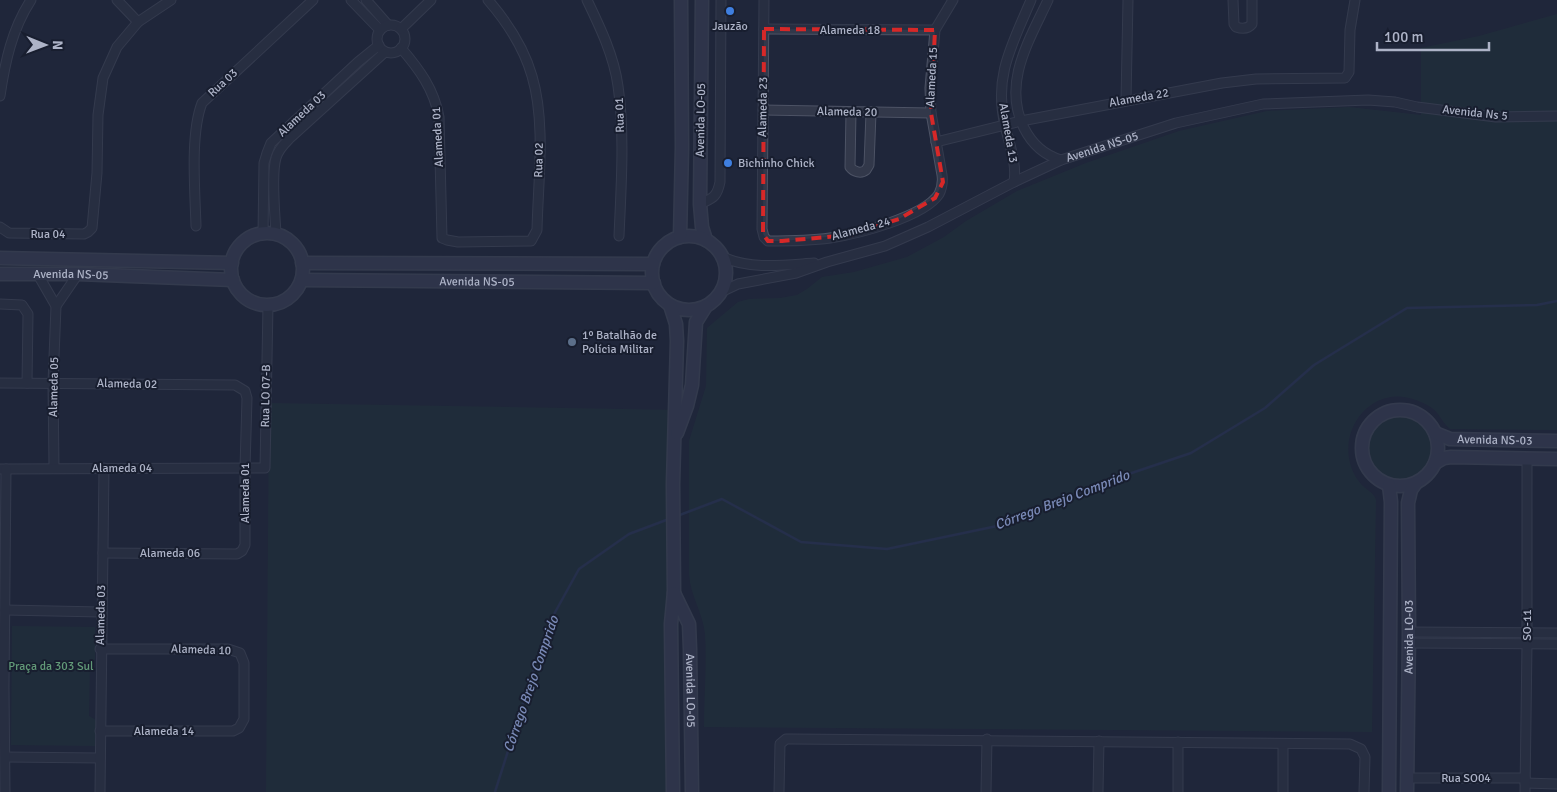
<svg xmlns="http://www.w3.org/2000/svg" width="1557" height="792" font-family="Signika,sans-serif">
	<rect width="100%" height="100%" fill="#1f263a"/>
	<g fill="#21343b">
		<path d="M1557,14v416l-107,-1c-5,-4 -8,-9 -12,-15 -5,-7 -14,-11 -22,-14 -41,-16 -76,24 -66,63 2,9 7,17 13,23 5,5 11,7 13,14l-4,232 -668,-5c0,-31 3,-63 1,-93 -2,-21 -15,-39 -16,-60v-133l17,-55 1,-58 31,-26 11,-3 31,-1 17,-3 10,-6 15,-12 32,-5 53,-15 37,-20 22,-16 51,-30 69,-28 93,-32 88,-20 82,-4 72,8v-67l58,-12z"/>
		<path d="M269,403l412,7 -4,382h-411z"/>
		<circle cx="1400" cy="448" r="33"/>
		<path d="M12,626l83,1v32l-5,5 -1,52 7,4 -1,26 -84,-1z"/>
	</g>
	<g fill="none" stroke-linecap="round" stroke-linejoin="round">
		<g stroke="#2d3a5f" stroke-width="2.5">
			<path d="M677,516l45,-17 79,43 86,7 115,-24 106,-44 83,-28 74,-45 49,-43 93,-57 130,-3 20,-4"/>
			<path d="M495,792l53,-167 31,-56 50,-35 40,-15"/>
		</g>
		<defs>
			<g id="street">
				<path d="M117,0l21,22"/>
				<path d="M351,0l29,30"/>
				<path d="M366,0l22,25"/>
				<path d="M587,0c13,27 27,56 31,86 7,47 3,103 1,150"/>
				<path d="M764,0l-2,229 2,8 4,4c20,0 41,0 62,-3 27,-4 94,-21 109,-44 3,-6 4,-12 3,-19l-11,-62 -1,-25 5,-58 18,-30"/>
				<path d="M1048,0c-19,41 -46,83 -24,128 8,16 20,27 37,32"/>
				<path d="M1233,0l1,24 2,3c6,2 12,2 16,-3v-24"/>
				<circle cx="391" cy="39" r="14"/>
				<path d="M401,29l30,-29"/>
				<path d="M764,29l171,1"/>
				<path d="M401,48c18,21 33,41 38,69l3,121 5,2 11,2 73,-1 6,-11c1,-48 9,-107 -5,-154 -8,-28 -25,-54 -44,-76"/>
				<path d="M0,96c5,-34 12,-67 31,-96"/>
				<path d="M1126,100l2,-100"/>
				<path d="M763,110l168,3"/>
				<path d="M851,112l-1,55c4,5 11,7 16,3l3,-5 2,-52"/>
				<path d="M936,142l85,-21 201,-38 34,-4 89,-1 4,-6 1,-42 5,-30"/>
				<path d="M1014,182c3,-20 -5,-38 -9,-57 -12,-49 8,-82 26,-125"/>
				<path d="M700,204c13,-6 17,-7 20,-22l1,-182"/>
				<path d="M196,226c-1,-35 -6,-92 6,-123l111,-103"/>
				<path d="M0,227l9,6 75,1 4,-2 4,-4 5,-55 1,-58 5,-37 14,-31 21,-25 33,-22"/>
				<path d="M276,233c-1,-18 -5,-59 0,-75 2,-8 8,-14 13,-19l96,-87"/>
				<path d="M263,234l1,-71 3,-10 4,-10 87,-81 21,-17"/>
				<path d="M723,257c27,13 62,8 91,6"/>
				<path d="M37,273l19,33 -3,77 1,85"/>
				<path id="s1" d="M721,292l17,-8 58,-11 31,-11 58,-16 43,-19 86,-45 47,-22 115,-37 87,-19 105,-4 27,2 22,5 79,10 61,-1"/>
				<path d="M0,304l22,1 6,9 -1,69"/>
				<path d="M56,306l22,-32"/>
				<path d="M0,383l235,2 10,6 2,7 -2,70v77l-3,6 -5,3 -134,-1"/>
				<path d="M0,469l265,-1 3,-163"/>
				<path d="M5,610l96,2"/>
				<path d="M1409,632l148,1"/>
				<path d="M1409,643l148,1"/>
				<path d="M100,731h133l6,-3 5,-9v-56l-4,-10 -12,-4h-128"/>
				<path d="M1283,744v48"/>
				<path d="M6,757l94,1"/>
				<path d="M1407,778h118"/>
				<path d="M1525,783l32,1"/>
				<path d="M5,792l-1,-104 2,-219"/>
				<path d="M100,792l4,-324"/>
				<path d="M779,792l1,-48 6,-5h6l558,5 11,5 4,8 -1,35"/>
				<path d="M986,792l1,-53"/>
				<path d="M1098,792l1,-51"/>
				<path d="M1178,792v-50"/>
				<path d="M1525,792l2,-148v-185"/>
			</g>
			<g id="secondary">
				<path d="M702,0l-2,204 2,23 4,13"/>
				<circle cx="267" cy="269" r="36"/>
				<circle cx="689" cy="273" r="37"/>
				<path d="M680,237l2,-90 -1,-147"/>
				<path d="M0,258l232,5"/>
				<path d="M302,263l351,1"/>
				<path id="s2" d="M0,274h78l155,6"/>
				<path id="s3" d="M302,280l352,3"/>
				<path d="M670,305l6,19 1,17 -4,143 1,108 -3,32 2,168"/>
				<circle cx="1400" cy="448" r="38"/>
				<path d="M677,433l10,-27 5,-21 4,-63 10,-16"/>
				<path id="s4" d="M1435,433l15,6 107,2"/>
				<path d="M1435,463l9,-5 7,-1 106,2"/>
				<path d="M1389,485l2,17 -2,290"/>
				<path id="s5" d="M674,593l15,31 1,25 2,143"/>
				<path id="s6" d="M1407,792l2,-160 -1,-129 3,-13 5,-7"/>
			</g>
		</defs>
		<use href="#street" stroke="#4d5365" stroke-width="11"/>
		<use href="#secondary" stroke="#4d5365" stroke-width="15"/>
		<use href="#street" stroke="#32384a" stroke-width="9"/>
		<use href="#secondary" stroke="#40465e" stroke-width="12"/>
	</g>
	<path d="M0 0H1557V792H0ZM764,29l171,1 -4,83 12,69 -8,16 -36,21 -49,16 -68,6h-14l-5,-7z" fill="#1f263a" fill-opacity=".55" fill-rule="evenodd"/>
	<path fill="none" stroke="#d62828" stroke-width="4" stroke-dasharray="10 6" stroke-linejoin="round" d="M764,29l171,1 -4,83 12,69 -8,16 -36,21 -49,16 -68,6h-14l-5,-7z"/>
	<g fill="#3f7fe0" stroke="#181e2f" stroke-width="2">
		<circle cx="730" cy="11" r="5"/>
		<circle cx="728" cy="163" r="5"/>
	</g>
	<circle fill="#5c6f8a" stroke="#181e2f" stroke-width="2" cx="572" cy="342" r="5"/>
	<g text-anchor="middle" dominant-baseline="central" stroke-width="4" stroke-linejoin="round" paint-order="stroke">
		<g font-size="12" fill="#adb3c7" stroke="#181e2f" text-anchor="start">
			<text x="730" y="26" text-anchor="middle">Jauzão</text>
			<text x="738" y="163">Bichinho Chick</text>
			<text x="582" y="335">1º Batalhão de<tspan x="582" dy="14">Polícia Militar</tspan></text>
		</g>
		<g font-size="12" fill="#adb3c7" stroke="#181e2f">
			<text x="850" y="30">Alameda 18</text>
			<text transform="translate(932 77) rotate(-87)">Alameda 15</text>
			<text transform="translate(223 83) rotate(-43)">Rua 03</text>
			<text transform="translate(1139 98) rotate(-10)">Alameda 22</text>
			<text transform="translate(763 107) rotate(-89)">Alameda 23</text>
			<text transform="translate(847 112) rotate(1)">Alameda 20</text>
			<text transform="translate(1475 113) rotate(6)">Avenida Ns 5</text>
			<text transform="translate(302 114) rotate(-43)">Alameda 03</text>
			<text transform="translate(620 115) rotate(-92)">Rua 01</text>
			<text transform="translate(701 120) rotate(-89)">Avenida LO-05</text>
			<text transform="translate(1008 133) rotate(80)">Alameda 13</text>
			<text transform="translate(438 137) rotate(-93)">Alameda 01</text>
			<text stroke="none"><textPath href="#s1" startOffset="410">Avenida NS-05</textPath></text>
			<text transform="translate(539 160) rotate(-89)">Rua 02</text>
			<text transform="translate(861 229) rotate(-15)">Alameda 24</text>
			<text x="48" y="234">Rua 04</text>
			<text stroke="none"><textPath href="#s2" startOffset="71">Avenida NS-05</textPath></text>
			<text stroke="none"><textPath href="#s3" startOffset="175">Avenida NS-05</textPath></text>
			<text transform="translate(127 384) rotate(1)">Alameda 02</text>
			<text transform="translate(54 387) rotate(-89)">Alameda 05</text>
			<text transform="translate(266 396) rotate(-89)">Rua LO 07-B</text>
			<text stroke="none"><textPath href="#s4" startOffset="61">Avenida NS-03</textPath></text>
			<text x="122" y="468">Alameda 04</text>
			<text transform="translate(245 493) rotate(-90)">Alameda 01</text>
			<text x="170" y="553">Alameda 06</text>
			<text transform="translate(101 615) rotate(-89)">Alameda 03</text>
			<text transform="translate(1527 625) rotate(-90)">SO-11</text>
			<text stroke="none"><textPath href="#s6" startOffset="155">Avenida LO-03</textPath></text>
			<text transform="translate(201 650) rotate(2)">Alameda 10</text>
			<text stroke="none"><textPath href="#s5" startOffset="101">Avenida LO-05</textPath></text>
			<text x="164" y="731">Alameda 14</text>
			<text x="1466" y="778">Rua SO04</text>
		</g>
		<g font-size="12" fill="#629a78" stroke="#181e2f">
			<text x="51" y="666">Praça da 303 Sul</text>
		</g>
		<g font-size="14" font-style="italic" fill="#7a8ab7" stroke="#181e2f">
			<text transform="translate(1062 500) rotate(-21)">Córrego Brejo Comprido</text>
			<text transform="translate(531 684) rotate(-71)">Córrego Brejo Comprido</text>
		</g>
	</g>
	<g transform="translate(45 45) rotate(91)" stroke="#181e2f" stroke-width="4" paint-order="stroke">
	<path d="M0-4L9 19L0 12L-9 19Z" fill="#adb3c7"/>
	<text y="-8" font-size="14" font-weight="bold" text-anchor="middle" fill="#adb3c7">N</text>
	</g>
	<path d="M1377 42v8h112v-8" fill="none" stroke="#adb3c7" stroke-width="2.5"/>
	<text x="1384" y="42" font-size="15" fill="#adb3c7" stroke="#181e2f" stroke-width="4" paint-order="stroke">100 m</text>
</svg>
